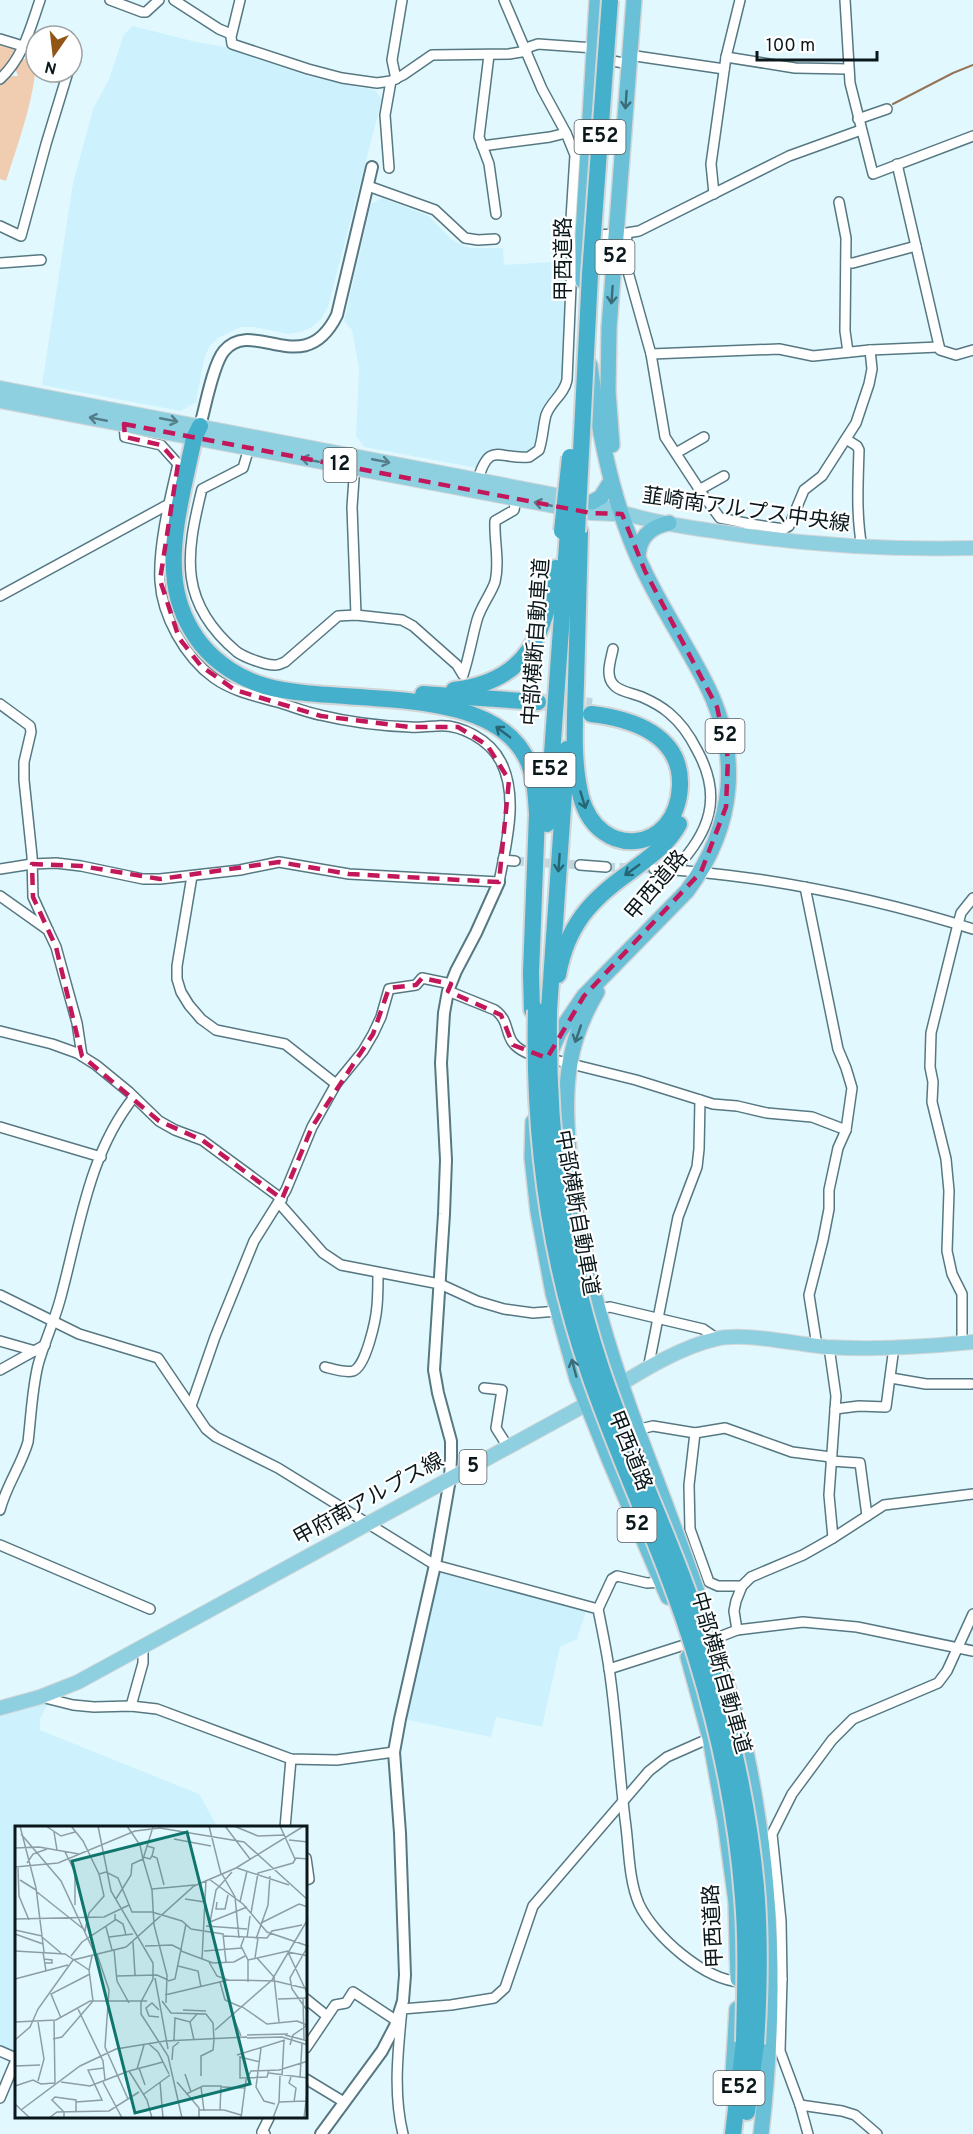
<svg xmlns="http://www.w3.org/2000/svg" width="973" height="2134" font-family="Overpass,'Noto Sans JP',sans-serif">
	<rect width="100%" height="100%" fill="#e2f8ff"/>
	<g fill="#cdf2fe">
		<path d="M133,26l63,16 30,5 78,28 38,9 33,6 7,9 -54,208 -7,12 -9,8 -12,5 -12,2 -34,-7h-13l-23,11 -9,9 -5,13 -8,42 -15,9 -139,-26 31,-202 20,-74 16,-30 15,-45z"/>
		<path d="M382,198l47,18 22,23 13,7 7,2h32l1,17 63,-4 -4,119 -27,65 -6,7 -10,1 -26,-3 -13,8 -4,10 -113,-21 -8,-11 3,-67 -7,-39 -8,-9 27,-117z"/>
		<path d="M443,1571l143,40 -9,28 -17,8 -18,80 -46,-10 -5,20 -88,-18 34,-145z"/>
		<path d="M48,1703l-8,16v11l159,64 19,34h-202v226l-16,-8v-335z"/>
	</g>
	<path fill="#f0cdb1" d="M0,39l25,6 -10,18 14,-6 7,2c0,35 -19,88 -30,122l-6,-2v-94l10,-9h8l-4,-11 -14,14z"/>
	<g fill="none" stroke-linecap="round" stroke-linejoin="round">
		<path stroke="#947558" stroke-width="2" d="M893,104l60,-31 20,-8"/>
		<g stroke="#c2d6dd" stroke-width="9" stroke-dasharray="9 4.5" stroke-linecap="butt">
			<path d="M515,861l65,4"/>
			<path d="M606,867l48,2"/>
		</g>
		<path stroke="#c2d6dd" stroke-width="16" stroke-dasharray="16 8" stroke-linecap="butt" d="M538,702l54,4"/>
		<defs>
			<g id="minor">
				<path d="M110,0l32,12h4l13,-12"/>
				<path d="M174,0l45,29 12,5"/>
				<path d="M240,0l-9,37 1,7 76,25 34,9 35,5 14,-2 12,-6 29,-20 77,-1 18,-3"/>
				<path d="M845,0l5,83 23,91 100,-38"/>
				<path d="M0,39l36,11"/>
				<path d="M526,48l12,-4 56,4"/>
				<path d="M489,55l-10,82 10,27 7,50"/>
				<path d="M629,55l95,14"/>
				<path d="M726,57l69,11 53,1"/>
				<path d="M602,59l27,5"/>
				<path d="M0,79c23,-21 30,-50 40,-79"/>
				<path d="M396,79l-4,-19 10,-60"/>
				<path d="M858,119l29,-10"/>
				<path d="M482,146l68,-9 16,-4"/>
				<path d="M897,164l43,186 16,5 17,-5"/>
				<path d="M389,168l-4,-53 6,-34"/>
				<path d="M368,186l67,24 30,28 13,2 17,-1"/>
				<path d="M714,194l-3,-30 15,-107 14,-57"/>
				<path d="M839,202l7,36 -1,93 3,21"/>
				<path d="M0,226l21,10 25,-92 22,-72"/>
				<path d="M627,234l-2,27 26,93 14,83 38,58 17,23 30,6"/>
				<path d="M590,235l30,-1 19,-3 150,-75 72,-26"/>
				<path d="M0,263l41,-3"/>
				<path d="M846,263h7l63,-17"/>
				<path d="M651,354l128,-5 34,7 57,-6 69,-3"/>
				<path d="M846,439l11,7 2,4c-1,33 -3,65 3,98"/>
				<path d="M249,448l-6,20 -41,21c-17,68 -23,114 35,163 7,5 30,14 39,13 3,0 6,-2 9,-3l53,-46 18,-1 46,5 11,6 44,39 6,10c6,-18 9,-37 14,-55 4,-14 14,-26 18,-38 5,-21 -1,-40 0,-61l19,-11 2,-11"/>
				<path d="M676,453l28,-16"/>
				<path d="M355,464l-3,43 4,108"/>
				<path d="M478,479c12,-39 21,-19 51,-22l10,-7c4,-12 4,-24 7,-35 5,-14 18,-20 21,-35l5,-118 -2,-27 5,-80 -9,-22 -24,-44 -38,-89"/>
				<path d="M699,490l25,-14"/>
				<path d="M749,528l1,-4 34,5 5,-3 15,-36 18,-14 34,-53 13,-39 3,-15 -2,-19"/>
				<path d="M0,596l169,-92"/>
				<path d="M613,649c-2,10 -8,26 0,35 6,8 20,9 29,13 9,4 20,10 27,16 12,10 21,23 28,37 26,47 13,82 -22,119"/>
				<path d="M0,704l30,22 1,6 -7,30v18l8,76 1,41 15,33"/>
				<path d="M503,860l12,1"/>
				<path d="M580,865l26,2"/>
				<path d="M0,869l32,-5 24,-1 25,3 62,13h17l80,-9 39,-8 70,12 150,8c7,-37 20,-85 2,-120 -11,-22 -40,-38 -64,-36 -9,0 -18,2 -27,1 -29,-1 -61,-5 -90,-12 -15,-3 -29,-9 -43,-13 -22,-6 -45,-11 -63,-24 -29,-21 -52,-62 -54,-97 -2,-35 10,-83 18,-117l-17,-19 -36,-8 -1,-13"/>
				<path d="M654,869c37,1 73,6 109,11 71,11 141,27 210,49"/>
				<path d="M192,876l-15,90v13l4,13 8,13 12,14 15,11 69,14 51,40"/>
				<path d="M805,887l33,162 8,19 6,20 -6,42 -8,18 -9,42v19l-6,31 -14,55 8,51"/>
				<path d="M0,896l48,34 8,17 21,76 5,33"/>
				<path d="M448,991l47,19c19,14 5,31 32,43l109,27 77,24 24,2 30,7 45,4 34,13"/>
				<path d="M0,1031l52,13 25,9 19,12 33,27 30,29 16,9 27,10 80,59"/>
				<path d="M0,1127l101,30"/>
				<path d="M279,1203l44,50 18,12 99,19 37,17 27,8 29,4 25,-2"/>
				<path d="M0,1295l79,39 79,24 48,71 10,8 62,31 157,97 163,44c4,20 8,39 11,59 8,53 10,106 17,159 3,24 3,54 13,77 15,32 65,76 102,78"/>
				<path d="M598,1309l12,-2 93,22 13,9"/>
				<path d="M0,1341l35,10"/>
				<path d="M962,1343v-49l-10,-20 -5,-23 2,-60 -3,-32 -14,-57 1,-20 -3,-15 1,-34 27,-109 3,-11 12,-15"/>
				<path d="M829,1347l7,49 -7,99 4,43"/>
				<path d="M325,1367c8,2 20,6 28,4 13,-4 23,-52 24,-65 1,-11 1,-22 1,-33"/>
				<path d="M648,1369l30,-152 19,-50 2,-18 1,-49"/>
				<path d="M0,1370l45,-25"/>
				<path d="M891,1378l35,6h45"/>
				<path d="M484,1388l18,2 -6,38 12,19"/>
				<path d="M191,1406l24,-69 39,-96 32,-51 26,-63 24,-43 27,-33 10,-17 8,-17 8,-28 27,-4 6,-7 29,6"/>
				<path d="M835,1409l24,-3 27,1 8,-60"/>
				<path d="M636,1430l17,-4 42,7 30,-5 67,24 39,5"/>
				<path d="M695,1433l-6,52 1,44 19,53 9,4h24"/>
				<path d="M831,1461l29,2 7,53"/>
				<path d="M0,1510c6,-24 21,-44 28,-68 3,-25 4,-52 10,-77 6,-22 16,-43 22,-65 19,-69 28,-146 74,-203"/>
				<path d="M0,1545l150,64"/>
				<path d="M598,1609l14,-30 5,-3 30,7 15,-1"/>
				<path d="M737,1630l-3,-19 2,-10 6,-15 9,-9 52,-22 30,-17 51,-33 89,-11"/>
				<path d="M709,1641l28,-11 66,-8 54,5 116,24"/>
				<path d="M609,1669l75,-24 12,-2"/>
				<path d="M41,1697l32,8 21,2 37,-1 26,3 134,50 46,1 57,-8"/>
				<path d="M131,1706l12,-43v-16"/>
				<path d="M285,1828l6,-69"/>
				<path d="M306,1858l3,21 -3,1"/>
				<path d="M782,1979l-2,72 20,54 8,29"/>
				<path d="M767,1982l15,-3 -1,-58 -9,-87 20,-40 40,-54 21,-21 85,-36 9,-12 26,-57"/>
				<path d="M306,1999l21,17"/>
				<path d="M306,2048l29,-43 11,-2 7,-11 44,29"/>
				<path d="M0,2051l16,7"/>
				<path d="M306,2079l38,23"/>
				<path d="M0,2098l16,-38"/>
				<path d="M800,2105l42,6 13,4 22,19"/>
				<path d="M265,2134l-3,-2 7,-14"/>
				<path d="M403,2134c-10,-40 -5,-84 -1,-125l49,-4 43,-7 11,-10 28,-82 116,-135 18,-14 43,-19"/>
			</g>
			<g id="tertiary">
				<path d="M200,426c5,-18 13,-62 24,-75 29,-35 80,31 113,-36l35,-148"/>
				<path d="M321,2134l61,-83 13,-25 8,-25 2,-26 -5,-142 -6,-81 6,-33 35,-154 15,-86 1,-21v-17l-13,-48 -4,-23 10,-156 2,-54 -5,-97 3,-50 4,-22 8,-20 20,-38 23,-51"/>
			</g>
			<g id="primary">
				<path d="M0,388l592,114c41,17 85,24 129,30 84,13 167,18 252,16"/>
				<path d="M0,401l591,112 23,1"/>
				<path d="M613,1389c30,-19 68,-42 103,-50 27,-7 80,5 110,8 48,3 99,0 147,-5"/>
				<path d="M0,1708l40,-11 38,-15 518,-283"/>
			</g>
			<g id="trunk">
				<path d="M583,281v-46l14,-235"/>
				<path d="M612,445l-4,-54 1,-63 25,-328"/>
				<path d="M592,502l9,-5 10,-16"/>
				<path d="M638,557c1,-21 13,-30 31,-34"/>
				<path d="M597,992c-13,22 -23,46 -27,71 -6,34 -3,67 0,101 11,108 46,212 85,313 27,71 54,144 75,218 5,21 13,41 17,62 26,125 29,251 14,377"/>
				<path d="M549,1056l10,-23 25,-37 103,-105c49,-66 55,-140 16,-213 -24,-46 -53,-88 -72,-137 -22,-56 -33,-116 -41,-176"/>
				<path d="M533,1122l-1,36 6,54 15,81 24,86 32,80 59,138"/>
				<path d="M688,1657l22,81 15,83 11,81 2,77"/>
				<path d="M733,2074l4,-65"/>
			</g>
			<g id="motorway">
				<path d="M200,426l-6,12c-9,45 -25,98 -19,144 3,23 12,44 26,62 16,20 40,35 64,42 72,21 231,-6 264,78 6,16 7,33 8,50l-6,159 1,37"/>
				<path d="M580,532c-1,51 -3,101 -4,151 -1,37 -4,78 5,114 17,64 96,57 99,-11 2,-51 -47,-67 -89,-72"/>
				<path d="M454,690c76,-9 90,-57 102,-122"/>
				<path d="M423,694l115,8"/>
				<path d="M547,824l21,-293"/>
				<path d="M558,975c9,-49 32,-75 72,-103 18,-14 38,-27 49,-48"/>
				<path d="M549,1010l18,-261"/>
				<path d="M747,2112l9,-68"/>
				<path d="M733,2134l11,-92"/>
			</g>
		</defs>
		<use href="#minor" stroke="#567882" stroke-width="12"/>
		<use href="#tertiary" stroke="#567882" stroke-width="14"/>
		<use href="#primary" stroke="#d3d5d6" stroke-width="16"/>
		<use href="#trunk" stroke="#d3d5d6" stroke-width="18"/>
		<use href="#motorway" stroke="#d3d5d6" stroke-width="20"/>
		<use href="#minor" stroke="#fff" stroke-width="9"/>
		<use href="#tertiary" stroke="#fff" stroke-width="10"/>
		<use href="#primary" stroke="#8fd0e0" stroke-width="14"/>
		<use href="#trunk" stroke="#6ac0d6" stroke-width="15"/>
		<use href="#motorway" stroke="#44b0cc" stroke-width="16"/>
		<defs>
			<g id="motorway-bridge">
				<path d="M562,531l8,-74"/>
				<path d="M577,532l13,-258 20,-274"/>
				<path d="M536,1010c-3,124 12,245 53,363 33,96 78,187 107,284 24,78 41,160 47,241 4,48 2,96 1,144"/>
				<path d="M549,1010c-2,124 13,240 52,358 32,97 79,188 107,285 24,80 43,164 49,247 3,48 2,96 -1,144"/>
			</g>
		</defs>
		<use href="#motorway-bridge" stroke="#d3d5d6" stroke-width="20" stroke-linecap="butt"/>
		<use href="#motorway-bridge" stroke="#44b0cc" stroke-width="16"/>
	</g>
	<defs><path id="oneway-shaft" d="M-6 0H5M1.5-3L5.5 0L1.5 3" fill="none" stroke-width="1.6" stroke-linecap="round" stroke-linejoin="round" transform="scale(1.5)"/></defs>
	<g stroke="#3a6c79">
		<use href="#oneway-shaft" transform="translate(626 100) rotate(94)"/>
		<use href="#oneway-shaft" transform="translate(612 295) rotate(94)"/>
		<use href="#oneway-shaft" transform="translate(578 1034) rotate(109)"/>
		<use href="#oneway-shaft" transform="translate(574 1368) rotate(-105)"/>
	</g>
	<g stroke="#537d88">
		<use href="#oneway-shaft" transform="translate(98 419) rotate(-169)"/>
		<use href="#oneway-shaft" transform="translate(169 420) rotate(11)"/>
		<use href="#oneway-shaft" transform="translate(310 460) rotate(-169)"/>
		<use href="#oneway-shaft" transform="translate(381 461) rotate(11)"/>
		<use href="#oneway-shaft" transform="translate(543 504) rotate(-169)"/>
	</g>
	<g stroke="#276474">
		<use href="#oneway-shaft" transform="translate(503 732) rotate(-143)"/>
		<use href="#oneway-shaft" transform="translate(583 800) rotate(73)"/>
		<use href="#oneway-shaft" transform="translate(559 863) rotate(94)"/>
		<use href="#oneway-shaft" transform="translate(632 870) rotate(144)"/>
	</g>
	<path fill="none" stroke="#c2185b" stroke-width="4.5" stroke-dasharray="12 8" stroke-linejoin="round" d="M124,424l467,89 31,1 23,57 72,136 11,51 -2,49 -25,65 -117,124 -37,62 -34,-13 -12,-30 -53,-24 3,-7 -29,-6 -6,7 -27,3 -16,46 -61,93 -30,72 -80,-59 -43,-19 -77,-65 -26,-109 -23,-50 -1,-33 49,2 79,13 119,-17 70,12 150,8 10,-102 -22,-35 -29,-18h-48l-89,-11 -86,-26 -34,-24 -22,-28 -19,-58 18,-116 -17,-19 -36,-8z"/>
	<g text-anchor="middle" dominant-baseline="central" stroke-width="4.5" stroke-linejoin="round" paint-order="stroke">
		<g fill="#fff" stroke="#545d60" stroke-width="1.5">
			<rect x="574.5" y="120" width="51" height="34" rx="4.5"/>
			<rect x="595.5" y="240" width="39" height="34" rx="4.5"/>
			<rect x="323.5" y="448" width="33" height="34" rx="4.5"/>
			<rect x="705.5" y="719" width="39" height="34" rx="4.5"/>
			<rect x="524.5" y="753" width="51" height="34" rx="4.5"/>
			<rect x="459.5" y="1450" width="27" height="34" rx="4.5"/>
			<rect x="617.5" y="1508" width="39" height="34" rx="4.5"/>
			<rect x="713.5" y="2071" width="51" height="34" rx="4.5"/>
		</g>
		<g font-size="20" font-weight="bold" fill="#0a181c">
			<text x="600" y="137">E52</text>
			<text x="615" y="257">52</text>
			<text x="340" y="465">12</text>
			<text x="725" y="736">52</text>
			<text x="550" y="770">E52</text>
			<text x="473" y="1467">5</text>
			<text x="637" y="1525">52</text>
			<text x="739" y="2088">E52</text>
		</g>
		<g font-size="21" fill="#0a181c" stroke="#fff">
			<text transform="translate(564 259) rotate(-90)">甲西道路</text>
			<text transform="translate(746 511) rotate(8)">韮崎南アルプス中央線</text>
			<text transform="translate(537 642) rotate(-86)">中部横断自動車道</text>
			<text transform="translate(657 886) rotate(-50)">甲西道路</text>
			<text transform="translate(576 1213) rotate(80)">中部横断自動車道</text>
			<text transform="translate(629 1451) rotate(68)">甲西道路</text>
			<text transform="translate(369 1500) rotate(-29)">甲府南アルプス線</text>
			<text transform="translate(720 1673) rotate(74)">中部横断自動車道</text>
			<text transform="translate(714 1926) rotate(-93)">甲西道路</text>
		</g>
	</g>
	<g transform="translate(15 1826)">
		<rect width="292" height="292" fill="#e2f8ff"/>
		<path fill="none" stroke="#8c9ea4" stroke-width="1.5" d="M5,0l16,62 8,64M31,0l15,10 14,-4M56,0l12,15 16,33M83,0l13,65 42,72v16l-12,23v12l27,42 14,62M194,0l12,48M210,0l25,33M219,0l24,10 27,-1M265,0l15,33M138,1l-10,32 9,31 2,35 13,50 -1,28M39,6l3,18M6,8l40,47 34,73M159,13l37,7M274,14l19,2M0,22l24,-1 40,7M50,26l10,20v33M137,30l5,2 7,27M128,31l7,2 2,-3 2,-8 -7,-2M12,37l6,-9 14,-5M0,41l43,-4 77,-32 25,-3 84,14 64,58M3,42l1,28 10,24M222,42l52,17M207,48l13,23 4,41M194,53l34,25 24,28 41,14M5,54l16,10M137,63l43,-4M22,66l49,39M101,73l15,-24 1,-11 11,-5 -3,-14 -13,-19M170,73l20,3M202,76l-1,7h9l3,-14M225,76l7,-31M236,87l7,-40 35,-10 3,-5 12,1M0,93l89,-2 25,-12M100,93l8,5 3,11M195,96l6,-32 16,-18M195,96l37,-15M246,97l38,-19 9,3M191,100l41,3M91,101l6,23M0,104l27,6M70,104l4,-17 15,-17 -5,-22 7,-2 12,6 14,34h20l30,9 9,8 32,5 3,28M0,108l28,10M209,110l43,2 5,-7 30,-6M27,111l19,16M94,111l24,-3M229,112l-3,8 7,14v22M232,112l3,-22M241,113l12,-34 2,-29M118,116l2,33M130,120l27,-1 10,5M293,120l-18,32 2,11 16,23M99,124l3,31 12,22M0,125l50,3 24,16M166,125l32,12 21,-1 11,-6M189,125l38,-3M28,126l3,19M273,126l20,43M273,126l20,4M82,128l12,36 -4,57 23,52M56,130l11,-14 33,-22v-6M240,132l3,-20M242,132l17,19 5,45M29,133l8,1v3h-7M187,133l4,-79M233,134l40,-9M194,136l8,14 11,4 47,1 33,8M163,140l20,5 3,16M102,150l40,-1 11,5M140,152l13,71M0,153l53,-14M153,155l7,-2 11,-55M205,156l5,18 16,7M150,169l63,-15M288,172l1,41M263,173l30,-1M147,175l9,12 35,1 7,9 1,17M226,180l26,18 30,-3 10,4M63,183l25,52 2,19M144,184l-7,-7 -6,5 3,8 10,1M168,184l23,1M217,188l9,22M46,192l-10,-24 39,-20M39,194l1,63M0,196l41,-2 34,-19h57M175,196l4,18M200,204l57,-50 36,-61M232,209l41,-1M270,209l23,6M232,212l35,-1 26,8M38,213l9,-2 31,-36 -4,-31 3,-14M0,214l15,-13 8,-18 35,-49 53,-13 68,-61 42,-18 68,-42M159,214l1,-22 15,4 7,-8M134,218l9,8 11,22M275,219l3,-10 13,-9M246,222l-5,39 8,14 11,3M222,229l48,-15M157,234l1,-13 6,-5M245,236l-20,-5v21l27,-1 2,-7M0,240l25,-1M124,242l6,17M122,243l7,-24M114,245l34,-9M254,247l39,5M170,248l6,18M186,250v-20l12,-6 1,-10M267,250l2,-36M276,251l-2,6 7,5 -2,14M285,252l2,-34M23,255l6,-22 -6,-37M46,256l29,4 39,-15 18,29 5,18M88,256l19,36M145,256l3,36M162,256l22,26v10M0,260l18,-6 8,4 14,-1M186,261l3,24M207,261l23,1M129,268l26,-19M171,268l17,-8h18l-1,24M61,276l26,-2 -14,-30 16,-2M264,276l27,-1M0,278l15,14M6,284l59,-44 36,-17 49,-8 82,-4M184,284h25l17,5M34,292l8,-6 52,-1 30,-19M49,292v-6l-12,-12 3,-3 21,3v11M226,292l5,-38 5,-9 28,-1 29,-9M258,292l6,-16 1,-26M289,292l4,-34"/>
		<path fill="#0f766e" fill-opacity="0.15" stroke="#0f766e" stroke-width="3" d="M172,6l63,252 -115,29 -63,-252z"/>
		<rect width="292" height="292" fill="none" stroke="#0a181c" stroke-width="3"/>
	</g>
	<g transform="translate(54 54) rotate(194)"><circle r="28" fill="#ffffff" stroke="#9da3a4" stroke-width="1.5"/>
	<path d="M0-4.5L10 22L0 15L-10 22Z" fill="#915515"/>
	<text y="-9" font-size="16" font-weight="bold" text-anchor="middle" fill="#0a181c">N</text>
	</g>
	<path d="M757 51v9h120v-9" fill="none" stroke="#0a181c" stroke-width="3"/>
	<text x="766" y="51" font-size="18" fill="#0a181c" stroke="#ffffff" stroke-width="4.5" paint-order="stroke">100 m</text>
</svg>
